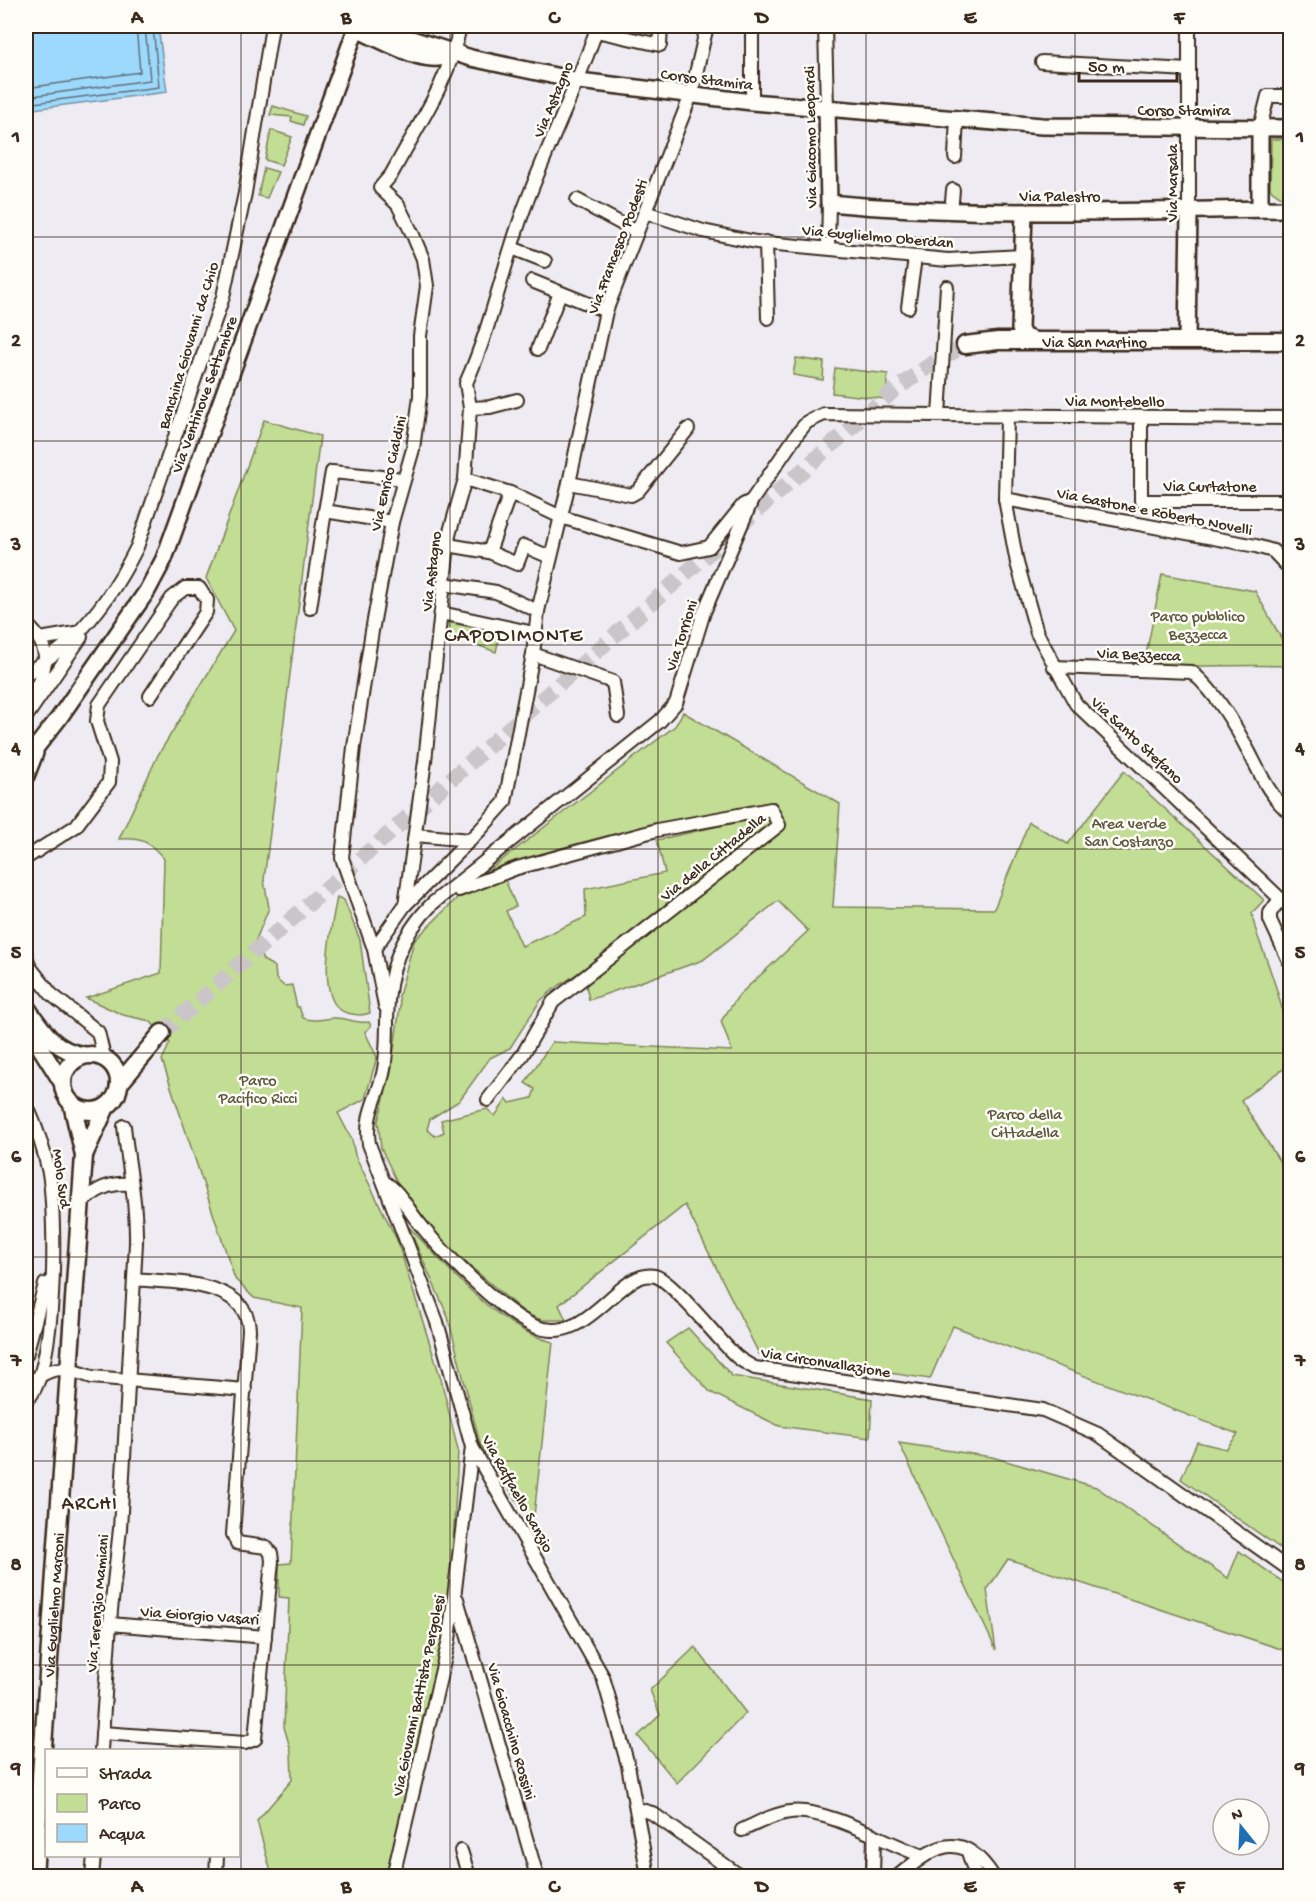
<svg xmlns="http://www.w3.org/2000/svg" width="1316" height="1902" font-family="'Gochi Hand',sans-serif">
	<style>
		.green { fill: #c2dd94; stroke: #7e8459; stroke-width: 1.5 }
		.water { fill: #9cd9fd; stroke: #7593a4; stroke-width: 1.5 }
		.lines { fill: none; stroke-linecap: round; stroke-linejoin: round }
		.shore { stroke: #627077; stroke-width: 1.5 }
		.secondary-tunnel { stroke: #cac5c8; stroke-width: 16; stroke-dasharray: 16 8; stroke-linecap: butt }
		.minor-casing { stroke: #3b2a1e; stroke-width: 16 }
		.tertiary-casing { stroke: #3b2a1e; stroke-width: 20 }
		.secondary-casing { stroke: #3b2a1e; stroke-width: 21 }
		.minor { stroke: #fdfcf7; stroke-width: 12 }
		.tertiary { stroke: #fdfcf7; stroke-width: 15 }
		.secondary { stroke: #fdfcf7; stroke-width: 16 }
		.grid { fill: none; stroke: #3b2a1e; stroke-width: 1.5; stroke-opacity: 0.55 }
		.labels { text-anchor: middle; stroke-width: 5; stroke-linejoin: round; paint-order: stroke }
		.street-label { font-size: 16px; fill: #3b2a1e; stroke: #fdfcf7 }
		.park-label { font-size: 16px; fill: #5d573c; stroke: #fdfcf7 }
		.quarter-label { font-size: 20px; letter-spacing: 1.5px; fill: #3b2a1e; stroke: #fdfcf7 }
		.neatline { fill: none; stroke: #3b2a1e; stroke-width: 2 }
		.grid-label { font-size: 20px; text-anchor: middle; font-weight: bold; fill: #3b2a1e }
	</style>
	<rect width="100%" height="100%" fill="#eeecf2"/>
	<filter id="ink" filterUnits="userSpaceOnUse"><feTurbulence type="fractalNoise" baseFrequency=".0167" numOctaves="2"/><feDisplacementMap in="SourceGraphic" scale="12" xChannelSelector="R" yChannelSelector="G"/><feConvolveMatrix kernelMatrix="1 2 1 2 8 2 1 2 1" color-interpolation-filters="sRGB"/></filter>
	<g filter="url(#ink)">
		<g class="green">
			<polygon points="273,106 306,116 303,125 291,121 292,117 270,115"/>
			<polygon points="271,130 292,137 281,165 265,160"/>
			<polygon points="1271,139 1290,139 1290,203 1270,189"/>
			<polygon points="264,168 278,172 267,198 258,196"/>
			<polygon points="796,358 824,362 823,380 793,375"/>
			<polygon points="835,368 888,374 885,399 832,393"/>
			<path d="M 264,420 L 320,436 L 264,880 L 269,908 L 255,942 L 263,960 L 275,967 L 276,979 L 284,986 L 292,985 L 297,1007 L 299,1007 L 303,1018 C 315,1022 322,1019 333,1018 C 346,1017 356,1024 369,1022 L 371,1026 L 365,1032 L 377,1057 L 365,1099 L 338,1113 L 352,1140 L 355,1155 L 397,1240 L 441,1379 L 458,1450 L 451,1585 L 442,1643 L 386,1876 L 272,1876 L 257,1821 L 292,1780 L 291,1751 L 284,1727 L 289,1598 L 279,1597 L 279,1564 L 291,1563 L 302,1308 L 254,1298 L 235,1279 L 162,1060 L 170,1043 L 150,1021 L 123,1015 L 86,998 L 161,973 L 164,859 C 150,842 141,837 119,839 L 158,755 L 234,631 L 206,578 Z"/>
			<path d="M 1162,574 L 1255,591 L 1290,654 L 1290,666 C 1241,664 1193,668 1144,665 Z"/>
			<polygon points="446,619 500,633 496,652 444,633"/>
			<path d="M 683,712 L 840,804 L 833,907 L 994,909 L 1029,822 L 1068,844 L 1124,771 L 1264,900 L 1252,913 C 1254,930 1260,942 1266,958 C 1278,992 1290,1028 1290,1064 L 1241,1100 L 1290,1178 L 1290,1555 L 1181,1479 L 1197,1442 L 1226,1449 L 1238,1434 L 953,1326 L 930,1379 L 759,1354 L 685,1205 L 559,1305 L 566,1320 L 542,1320 L 526,1314 L 457,1255 L 424,1222 L 397,1182 L 381,1148 L 378,1121 L 390,1076 L 400,1006 L 399,996 L 414,941 L 463,892 L 505,880 L 516,906 L 506,911 L 522,946 L 586,917 L 585,889 L 665,873 L 657,840 L 767,815 L 771,826 L 599,959 L 554,989 L 540,1001 L 510,1048 L 490,1058 L 459,1101 L 430,1119 L 427,1129 L 435,1136 L 444,1132 L 441,1120 L 487,1109 L 495,1116 L 507,1099 L 510,1103 L 532,1098 L 535,1089 L 525,1083 L 552,1042 L 732,1051 L 721,1021 L 739,995 L 808,931 L 778,901 L 703,960 L 589,1000 L 586,985 L 785,826 L 775,802 C 676,821 579,837 485,873 L 675,726 Z"/>
			<path d="M 337,897 L 344,900 L 360,940 L 370,1013 C 361,1016 356,1015 347,1013 C 313,1004 332,923 337,897 Z"/>
			<path d="M 408,1226 C 447,1266 498,1329 553,1342 L 533,1525 L 480,1444 L 448,1317 Z"/>
			<polygon points="688,1328 732,1376 872,1399 870,1438 779,1426 710,1392 666,1343"/>
			<polygon points="899,1443 992,1457 1096,1487 1228,1578 1239,1551 1290,1587 1290,1652 1008,1559 987,1590 996,1650"/>
			<polygon points="695,1647 746,1713 677,1783 638,1736 660,1715 650,1690"/>
		</g>
		<polygon class="water" points="26,26 158,26 167,92 26,110"/>
		<g class="lines">
			<g class="shore">
				<polyline points="26,88 140,72 136,26"/>
				<polyline points="26,97 150,80 145,26"/>
				<polyline points="26,104 159,87 153,26"/>
			</g>
			<polyline class="secondary-tunnel" points="162,1033 893,391 933,363 965,345"/>
			<defs>
				<g id="minor">
					<polyline points="825,26 827,108"/>
					<polyline points="1189,26 1189,212"/>
					<polyline points="1042,62 1189,70"/>
					<polyline points="752,102 752,27"/>
					<polyline points="1260,128 1268,96 1290,96"/>
					<polyline points="955,157 957,117"/>
					<polyline points="577,200 637,232"/>
					<polyline points="645,212 703,231 756,242 948,260 1022,256"/>
					<polyline points="951,212 953,190"/>
					<polyline points="766,242 768,318"/>
					<polyline points="828,247 829,203"/>
					<polyline points="512,248 545,261"/>
					<polyline points="532,281 606,311"/>
					<polyline points="908,307 915,258"/>
					<polyline points="538,349 560,293"/>
					<polyline points="470,408 490,407 517,400"/>
					<polyline points="939,415 947,287"/>
					<polyline points="1007,417 1005,499 1017,563 1037,633 1076,704 1290,908"/>
					<polyline points="1141,417 1141,501 1290,501"/>
					<polyline points="465,479 510,493 561,517 681,553 709,547 743,505 751,501"/>
					<polyline points="569,483 631,495 638,491 688,429"/>
					<polyline points="1005,499 1256,546 1273,551 1290,569"/>
					<polyline points="392,522 325,511 332,472 403,479"/>
					<polyline points="448,545 489,552 517,564 524,546 550,557"/>
					<polyline points="489,552 510,493"/>
					<polyline points="444,584 496,592 538,611"/>
					<polyline points="310,608 325,511"/>
					<polyline points="441,613 534,633"/>
					<path d="M 26,624 C 58,652 44,674 26,705"/>
					<polyline points="40,639 75,633"/>
					<polyline points="533,654 613,682 618,716"/>
					<path d="M 1054,667 L 1192,672 C 1217,694 1234,723 1249,752 C 1261,775 1270,797 1290,813"/>
					<path d="M 26,675 C 41,662 59,653 73,638 C 99,613 121,579 137,547 L 223,297 L 245,193 L 272,26"/>
					<polyline points="26,717 81,637"/>
					<polyline points="415,835 470,840"/>
					<polyline points="26,858 76,826 109,782 110,762 97,721 99,705 172,598 185,588 199,588 207,600 206,612 150,696"/>
					<polyline points="459,890 517,868 657,830 771,809 779,825 553,1002 523,1054 488,1100"/>
					<polyline points="1280,899 1270,913 1270,920 1290,963"/>
					<path d="M 405,905 L 425,761 L 449,535 L 465,479 L 470,408 L 466,383 C 491,328 503,266 524,209 C 546,149 575,92 596,31 L 660,45 L 661,26"/>
					<polyline points="374,949 405,905 480,830 505,802 533,654 538,611 569,483 606,311 691,95 707,26"/>
					<polyline points="26,954 29,966 51,994 98,1032 104,1057"/>
					<path d="M 385,1006 L 374,949 L 342,858 L 354,747 L 372,631 L 392,522 L 413,449 L 420,396 L 420,336 L 427,286 L 423,259 L 413,235 L 398,205 L 380,188 L 391,175 C 418,124 449,83 460,26"/>
					<path d="M 26,1104 C 36,1126 44,1149 49,1173 C 56,1215 58,1374 26,1401"/>
					<path d="M 384,1182 C 399,1190 408,1210 419,1223 C 442,1252 502,1312 534,1326 C 588,1349 618,1268 655,1276 C 672,1280 719,1341 736,1356 C 741,1361 748,1364 755,1368 L 1043,1410 L 1098,1434 L 1290,1570"/>
					<path d="M 81,1203 C 96,1190 109,1182 130,1184"/>
					<polyline points="26,1355 45,1284"/>
					<path d="M 26,1386 C 52,1365 60,1366 92,1377 L 245,1390"/>
					<polyline points="457,1599 537,1876"/>
					<polyline points="110,1624 265,1637"/>
					<path d="M 102,1733 L 245,1743 L 255,1739 L 272,1561 L 271,1553 L 266,1547 L 237,1543 L 233,1534 L 249,1330 C 248,1279 170,1283 134,1279"/>
					<path d="M 101,1750 L 111,1610 L 120,1529 L 136,1243 C 137,1203 128,1165 124,1126"/>
					<polyline points="638,1809 652,1813 740,1876"/>
					<path d="M 742,1830 C 758,1823 774,1814 790,1812 C 825,1807 888,1844 923,1856"/>
					<polyline points="461,1851 469,1876"/>
					<polyline points="968,1852 976,1876"/>
					<polyline points="92,1876 94,1856"/>
					<polyline points="216,1876 217,1856"/>
					<polyline points="393,1876 449,1640 472,1447"/>
					<path d="M 648,1876 L 628,1765 L 603,1677 L 472,1447 L 437,1322 L 369,1144 C 364,1112 379,1098 384,1069 C 387,1052 387,1036 387,1018 C 388,971 400,936 433,903 L 660,721 L 676,703 L 704,612 L 752,500 L 798,433 L 807,422 L 824,414 L 1290,418"/>
					<polyline points="873,1876 874,1836"/>
					<path d="M 898,1876 C 933,1847 961,1826 993,1876"/>
				</g>
				<g id="tertiary">
					<polyline points="356,29 380,29 471,58 579,81 752,102 1042,126 1290,128"/>
					<path d="M 367,34 C 390,44 424,65 449,56"/>
					<path d="M 827,108 L 829,203 C 983,218 1136,210 1290,209"/>
					<polyline points="1260,128 1260,209"/>
					<polyline points="1024,213 1020,329 1024,337 1037,341"/>
					<polyline points="1187,341 1189,212"/>
					<polyline points="26,760 59,718 147,591 164,559 356,29"/>
					<polyline points="26,776 35,753"/>
					<path d="M 26,1006 C 42,1029 54,1051 84,1055"/>
					<polyline points="26,1025 63,1084"/>
				</g>
				<g id="secondary">
					<path id="s1" d="M 965,345 L 998,341 L 1290,341"/>
					<circle cx="91" cy="1083" r="28"/>
					<polyline points="119,1084 162,1033"/>
					<polyline points="84,1155 106,1107"/>
					<path id="s2" d="M 34,1876 L 84,1155 L 72,1104"/>
				</g>
			</defs>
			<use href="#minor" class="minor-casing"/>
			<use href="#tertiary" class="tertiary-casing"/>
			<use href="#secondary" class="secondary-casing"/>
			<use href="#minor" class="minor"/>
			<use href="#tertiary" class="tertiary"/>
			<use href="#secondary" class="secondary"/>
		</g>
	</g>
	<path class="grid" d="M 241,26 L 241,1876M 450,26 L 450,1876M 658,26 L 658,1876M 866,26 L 866,1876M 1075,26 L 1075,1876M 26,237 L 1290,237M 26,441 L 1290,441M 26,645 L 1290,645M 26,849 L 1290,849M 26,1053 L 1290,1053M 26,1257 L 1290,1257M 26,1461 L 1290,1461M 26,1665 L 1290,1665"/>
	<g class="labels">
		<g class="street-label">
			<text transform="translate(707 78) rotate(7)" y="6">Corso Stamira</text>
			<text transform="translate(552 99) rotate(-67)" y="6">Via Astagno</text>
			<text x="1184" y="115">Corso Stamira</text>
			<text transform="translate(809 137) rotate(-91)" y="6">Via Giacomo Leopardi</text>
			<text transform="translate(1171 183) rotate(-90)" y="6">Via Marsala</text>
			<text x="1060" y="201">Via Palestro</text>
			<text transform="translate(878 235) rotate(5)" y="6">Via Guglielmo Oberdan</text>
			<text transform="translate(616 246) rotate(-69)" y="6">Via Francesco Podesti</text>
			<text dy="6" stroke="none"><textPath href="#s1" startOffset="130">Via San Martino</textPath></text>
			<text transform="translate(187 345) rotate(-73)" y="6">Banchina Giovanni da Chio</text>
			<text transform="translate(203 394) rotate(-70)" y="6">Via Ventinove Settembre</text>
			<text x="1115" y="406">Via Montebello</text>
			<text transform="translate(387 473) rotate(-77)" y="6">Via Enrico Cialdini</text>
			<text x="1210" y="491">Via Curtatone</text>
			<text transform="translate(1155 510) rotate(11)" y="6">Via Gastone e Roberto Novelli</text>
			<text transform="translate(430 571) rotate(-83)" y="6">Via Astagno</text>
			<text transform="translate(680 635) rotate(-72)" y="6">Via Torrioni</text>
			<text transform="translate(1139 653) rotate(2)" y="6">Via Bezzecca</text>
			<text transform="translate(1138 739) rotate(43)" y="6">Via Santo Stefano</text>
			<text transform="translate(712 856) rotate(-39)" y="6">Via della Cittadella</text>
			<text transform="translate(63 1178) rotate(82)" y="6">Molo Sud</text>
			<text transform="translate(826 1361) rotate(9)" y="6">Via Circonvallazione</text>
			<text transform="translate(519 1493) rotate(61)" y="6">Via Raffaello Sanzio</text>
			<text transform="translate(96 1603) rotate(-85)" y="6">Via Terenzio Mamiani</text>
			<text dy="6" stroke="none"><textPath href="#s2" startOffset="272">Via Guglielmo Marconi</textPath></text>
			<text transform="translate(200 1614) rotate(4)" y="6">Via Giorgio Vasari</text>
			<text transform="translate(417 1695) rotate(-78)" y="6">Via Giovanni Battista Pergolesi</text>
			<text transform="translate(513 1731) rotate(74)" y="6">Via Gioacchino Rossini</text>
		</g>
		<g class="park-label">
			<text x="1198" y="621">Parco pubblico<tspan x="1198" dy="18">Bezzecca</tspan></text>
			<text x="1129" y="828">Area verde<tspan x="1129" dy="18">San Costanzo</tspan></text>
			<text x="258" y="1085">Parco<tspan x="258" dy="18">Pacifico Ricci</tspan></text>
			<text x="1025" y="1119">Parco della<tspan x="1025" dy="18">Cittadella</tspan></text>
		</g>
		<g class="quarter-label">
			<text x="514" y="641">CAPODIMONTE</text>
			<text x="90" y="1509">ARCHI</text>
		</g>
	</g>
	<rect width="1316" height="1902" fill="none" stroke="#fdfcf7" stroke-width="66"/>
	<rect x="45" y="1749" width="195" height="108" fill="#fdfcf7" stroke="#afa8a0" stroke-width="1.5"/>
	<rect x="57" y="1768" width="30" height="9" fill="#fdfcf7" stroke="#afa8a0" stroke-width="1.5"/>
	<text x="99" y="1779" font-size="18" fill="#3b2a1e">Strada</text>
	<rect x="57" y="1794" width="30" height="18" fill="#c2dd94" stroke="#afa8a0" stroke-width="1.5"/>
	<text x="99" y="1809" font-size="18" fill="#3b2a1e">Parco</text>
	<rect x="57" y="1824" width="30" height="18" fill="#9cd9fd" stroke="#afa8a0" stroke-width="1.5"/>
	<text x="99" y="1839" font-size="18" fill="#3b2a1e">Acqua</text>
	<g transform="translate(1241 1827) rotate(342)"><circle r="28" fill="#fdfcf7" stroke="#afa8a0" stroke-width="1.5"/>
	<path d="M0-4.5L10 22L0 15L-10 22Z" fill="#1f6fb2"/>
	<text y="-9" font-size="16" font-weight="bold" text-anchor="middle" fill="#3b2a1e">N</text>
	</g>
	<path d="M1079 72v9h98v-9" fill="none" stroke="#3b2a1e" stroke-width="3"/>
	<text x="1088" y="72" font-size="18" fill="#3b2a1e" stroke="#fdfcf7" stroke-width="4.5" paint-order="stroke">50 m</text>
	<rect x="33" y="33" width="1250" height="1836" class="neatline"/>
	<g class="grid-label">
		<text x="137" y="23">A</text>
		<text x="346" y="23">B</text>
		<text x="554" y="23">C</text>
		<text x="762" y="23">D</text>
		<text x="970" y="23">E</text>
		<text x="1179" y="23">F</text>
		<text x="16" y="142">1</text>
		<text x="1300" y="142">1</text>
		<text x="16" y="346">2</text>
		<text x="1300" y="346">2</text>
		<text x="16" y="550">3</text>
		<text x="1300" y="550">3</text>
		<text x="16" y="754">4</text>
		<text x="1300" y="754">4</text>
		<text x="16" y="958">5</text>
		<text x="1300" y="958">5</text>
		<text x="16" y="1162">6</text>
		<text x="1300" y="1162">6</text>
		<text x="16" y="1366">7</text>
		<text x="1300" y="1366">7</text>
		<text x="16" y="1570">8</text>
		<text x="1300" y="1570">8</text>
		<text x="16" y="1774">9</text>
		<text x="1300" y="1774">9</text>
		<text x="137" y="1892">A</text>
		<text x="346" y="1892">B</text>
		<text x="554" y="1892">C</text>
		<text x="762" y="1892">D</text>
		<text x="970" y="1892">E</text>
		<text x="1179" y="1892">F</text>
	</g>
</svg>
